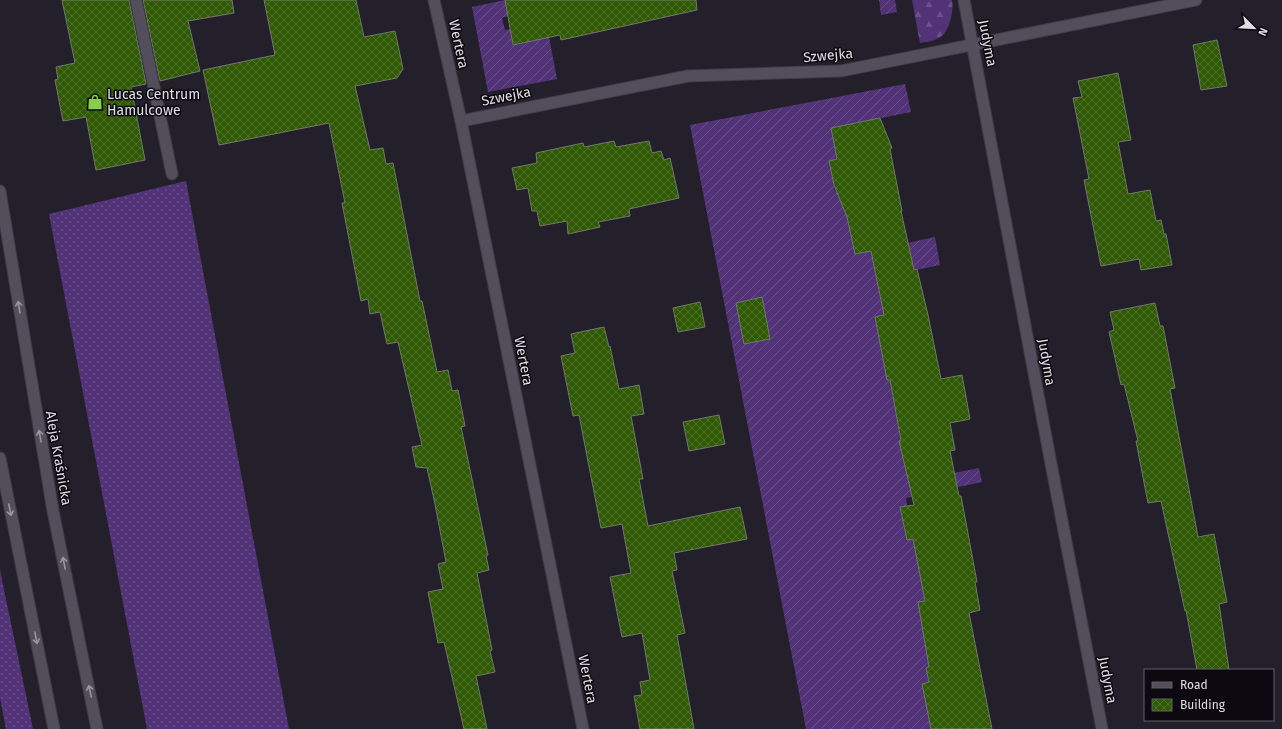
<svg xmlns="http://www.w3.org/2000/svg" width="1282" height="729" font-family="'Fira Sans',sans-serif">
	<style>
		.grass { fill: url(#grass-dots) }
		.forest { fill: url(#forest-firs) }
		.garden { fill: url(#garden-furrows) }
		.building { fill: url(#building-cross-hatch); stroke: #70786b }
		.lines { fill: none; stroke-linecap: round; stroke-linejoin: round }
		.minor-casing { stroke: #403c45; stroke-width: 13 }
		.secondary-casing { stroke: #403c45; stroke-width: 13 }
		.minor { stroke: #534e5b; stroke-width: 11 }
		.secondary { stroke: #534e5b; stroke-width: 11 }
		.oneway { stroke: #9a96a0 }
		.labels { text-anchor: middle; stroke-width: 3; stroke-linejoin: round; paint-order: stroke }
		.street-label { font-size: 14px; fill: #e0dde5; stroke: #0c0a10 }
		.poi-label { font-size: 14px; fill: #e0dde5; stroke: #0c0a10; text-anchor: start }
	</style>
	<defs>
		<pattern id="grass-dots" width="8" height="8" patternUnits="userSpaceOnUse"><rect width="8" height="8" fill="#523377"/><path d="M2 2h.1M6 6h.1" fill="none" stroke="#6b508a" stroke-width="1.8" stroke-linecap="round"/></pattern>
		<pattern id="forest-firs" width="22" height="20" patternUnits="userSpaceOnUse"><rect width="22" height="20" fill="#523377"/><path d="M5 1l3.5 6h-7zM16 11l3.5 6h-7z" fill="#6b508a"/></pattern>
		<pattern id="garden-furrows" width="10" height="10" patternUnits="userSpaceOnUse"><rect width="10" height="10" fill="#523377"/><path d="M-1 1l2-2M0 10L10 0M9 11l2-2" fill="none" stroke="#6b508a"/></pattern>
		<pattern id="building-cross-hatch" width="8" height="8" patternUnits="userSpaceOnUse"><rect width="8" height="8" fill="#305905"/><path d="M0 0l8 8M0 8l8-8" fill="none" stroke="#4e7029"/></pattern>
	</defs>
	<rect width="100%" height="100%" fill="#24202b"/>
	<g class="grass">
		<polygon points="186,181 289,729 147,729 49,214"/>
		<polygon points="0,569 2,580 33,729 6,729 0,698"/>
	</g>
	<path class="forest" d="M 912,0 L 952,0 C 954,10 950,26 944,34 C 939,40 928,42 920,43 Z"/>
	<g class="garden">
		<polygon points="505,0 508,16 502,18 505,30 510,29 513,45 549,37 557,79 488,92 472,7"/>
		<polygon points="879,0 895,0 897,12 881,15"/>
		<polygon points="905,84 911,112 831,128 837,159 829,161 835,191 842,190 855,254 935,237 940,265 895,274 878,287 884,315 875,317 887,380 890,381 906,473 923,470 925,479 979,468 982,482 906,498 907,506 900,508 907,540 914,539 925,601 918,603 918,605 920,605 930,667 926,668 929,682 922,684 938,729 806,729 690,125"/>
	</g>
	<g class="building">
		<polygon points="62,0 129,0 146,84 131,87 145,160 96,170 86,117 63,121 55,80 58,79 56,67 75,63"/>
		<polygon points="143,0 232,0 234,13 188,21 200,71 160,81"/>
		<polygon points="264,0 356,0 364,37 395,31 403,69 397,78 355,86 370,150 383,148 386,164 393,163 420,301 422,301 437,372 448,370 452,391 458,390 465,426 461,427 488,555 486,556 489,570 477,573 492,650 490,651 495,672 476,676 487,729 464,729 444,642 438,643 428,592 443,589 438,564 446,562 435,504 427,468 416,467 412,447 422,445 398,342 387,344 380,312 370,314 368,299 361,301 342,203 345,203 329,123 219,145 203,70 275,55"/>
		<polygon points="505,0 696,0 697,10 561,40 560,35 513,45"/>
		<polygon points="1217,40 1227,86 1201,90 1193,45"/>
		<polygon points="1118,73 1131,140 1118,142 1128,194 1150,190 1156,221 1161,220 1164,234 1166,234 1172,265 1141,270 1139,259 1101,266 1084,180 1089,179 1073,98 1082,97 1078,81"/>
		<polygon points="880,118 892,148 890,149 902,211 901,211 914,270 917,269 928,315 941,379 962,375 970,419 950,423 955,450 950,451 959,496 961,496 977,582 975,582 980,610 969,613 992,729 931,729 922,684 929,682 926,668 929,667 918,602 925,601 913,539 907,540 900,507 914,505 899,441 901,441 890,380 887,380 875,317 884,315 871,251 855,254 847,217 834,185 829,161 837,159 831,128"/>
		<polygon points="614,141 616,147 649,141 652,153 661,151 664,160 670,158 679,198 629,209 630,216 598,222 600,227 568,234 567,221 540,226 537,211 532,211 528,188 517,190 512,168 537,163 536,153 583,143 584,147"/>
		<polygon points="762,297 770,339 744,344 736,303"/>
		<polygon points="700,302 705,327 678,332 673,308"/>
		<polygon points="1155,303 1160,326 1163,326 1175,388 1170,389 1198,537 1214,534 1220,566 1227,602 1219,604 1229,670 1197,670 1186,610 1185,611 1161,501 1148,503 1136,441 1138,441 1124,384 1121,385 1113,349 1109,332 1114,330 1110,312"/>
		<polygon points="604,327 609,347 610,346 619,389 639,385 644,414 631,416 643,479 639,479 648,526 740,507 747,539 674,553 677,570 672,571 685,633 677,635 694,729 640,729 634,696 642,695 640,682 650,680 642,633 622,637 610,577 631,573 622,524 601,528 579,415 573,416 561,356 575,353 571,334"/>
		<polygon points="719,415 725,444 689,451 683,422"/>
	</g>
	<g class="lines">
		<defs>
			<g id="minor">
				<polyline points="136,0 172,174"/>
				<polyline points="434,0 461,121 583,729"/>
				<polyline points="964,0 1052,469 1102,729"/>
				<polyline points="461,121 688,76 841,71 1196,0"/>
			</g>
			<g id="secondary">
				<polyline points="0,191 53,511 97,729"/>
				<polyline points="0,458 54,729"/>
			</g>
		</defs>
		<use href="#minor" class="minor-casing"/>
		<use href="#secondary" class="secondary-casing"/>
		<use href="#minor" class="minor"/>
		<use href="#secondary" class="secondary"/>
	</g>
	<defs><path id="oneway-shaft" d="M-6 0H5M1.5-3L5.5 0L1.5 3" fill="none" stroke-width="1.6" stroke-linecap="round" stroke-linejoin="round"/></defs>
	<g class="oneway">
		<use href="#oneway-shaft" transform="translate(19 307) rotate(-99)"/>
		<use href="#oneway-shaft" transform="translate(40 436) rotate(-100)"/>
		<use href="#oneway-shaft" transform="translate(10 510) rotate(79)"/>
		<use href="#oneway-shaft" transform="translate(64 563) rotate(-101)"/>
		<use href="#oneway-shaft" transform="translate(36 638) rotate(79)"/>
		<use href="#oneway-shaft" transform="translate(90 691) rotate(-102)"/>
	</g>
	<defs>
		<symbol id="shop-bare" viewBox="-9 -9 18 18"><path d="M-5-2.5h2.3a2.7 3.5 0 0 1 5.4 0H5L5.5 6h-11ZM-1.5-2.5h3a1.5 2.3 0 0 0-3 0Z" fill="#86cf4c" stroke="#0c0a10" stroke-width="2.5" paint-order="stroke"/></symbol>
	</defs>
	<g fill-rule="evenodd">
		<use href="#shop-bare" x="84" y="91" width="22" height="22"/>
	</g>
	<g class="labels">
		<g class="street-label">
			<text transform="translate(988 43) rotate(79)" y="5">Judyma</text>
			<text transform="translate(459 44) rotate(78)" y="5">Wertera</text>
			<text transform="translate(828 55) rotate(-5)" y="5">Szwejka</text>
			<text transform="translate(506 96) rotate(-11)" y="5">Szwejka</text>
			<text transform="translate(524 361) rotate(79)" y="5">Wertera</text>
			<text transform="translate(1047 362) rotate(80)" y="5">Judyma</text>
			<text transform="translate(59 458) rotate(80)" y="5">Aleja Kraśnicka</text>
			<text transform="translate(588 679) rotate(79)" y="5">Wertera</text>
			<text transform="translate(1108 680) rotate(79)" y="5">Judyma</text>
		</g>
		<g class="poi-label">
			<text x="107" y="99">Lucas Centrum<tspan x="107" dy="16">Hamulcowe</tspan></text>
		</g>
	</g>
	<rect x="1144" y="669" width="130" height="52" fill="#0c0a10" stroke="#615e65"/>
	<rect x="1152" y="682" width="20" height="6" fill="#534e5b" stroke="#615e65"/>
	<text x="1180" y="689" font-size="12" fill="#e0dde5">Road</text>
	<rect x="1152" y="699" width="20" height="12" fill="url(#building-cross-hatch)" stroke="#615e65"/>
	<text x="1180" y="709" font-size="12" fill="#e0dde5">Building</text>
	<g transform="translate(1254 28) rotate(114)" stroke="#0c0a10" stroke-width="3" paint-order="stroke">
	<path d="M0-3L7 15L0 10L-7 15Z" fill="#e0dde5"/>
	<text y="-6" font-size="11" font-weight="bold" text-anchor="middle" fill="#e0dde5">N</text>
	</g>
</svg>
